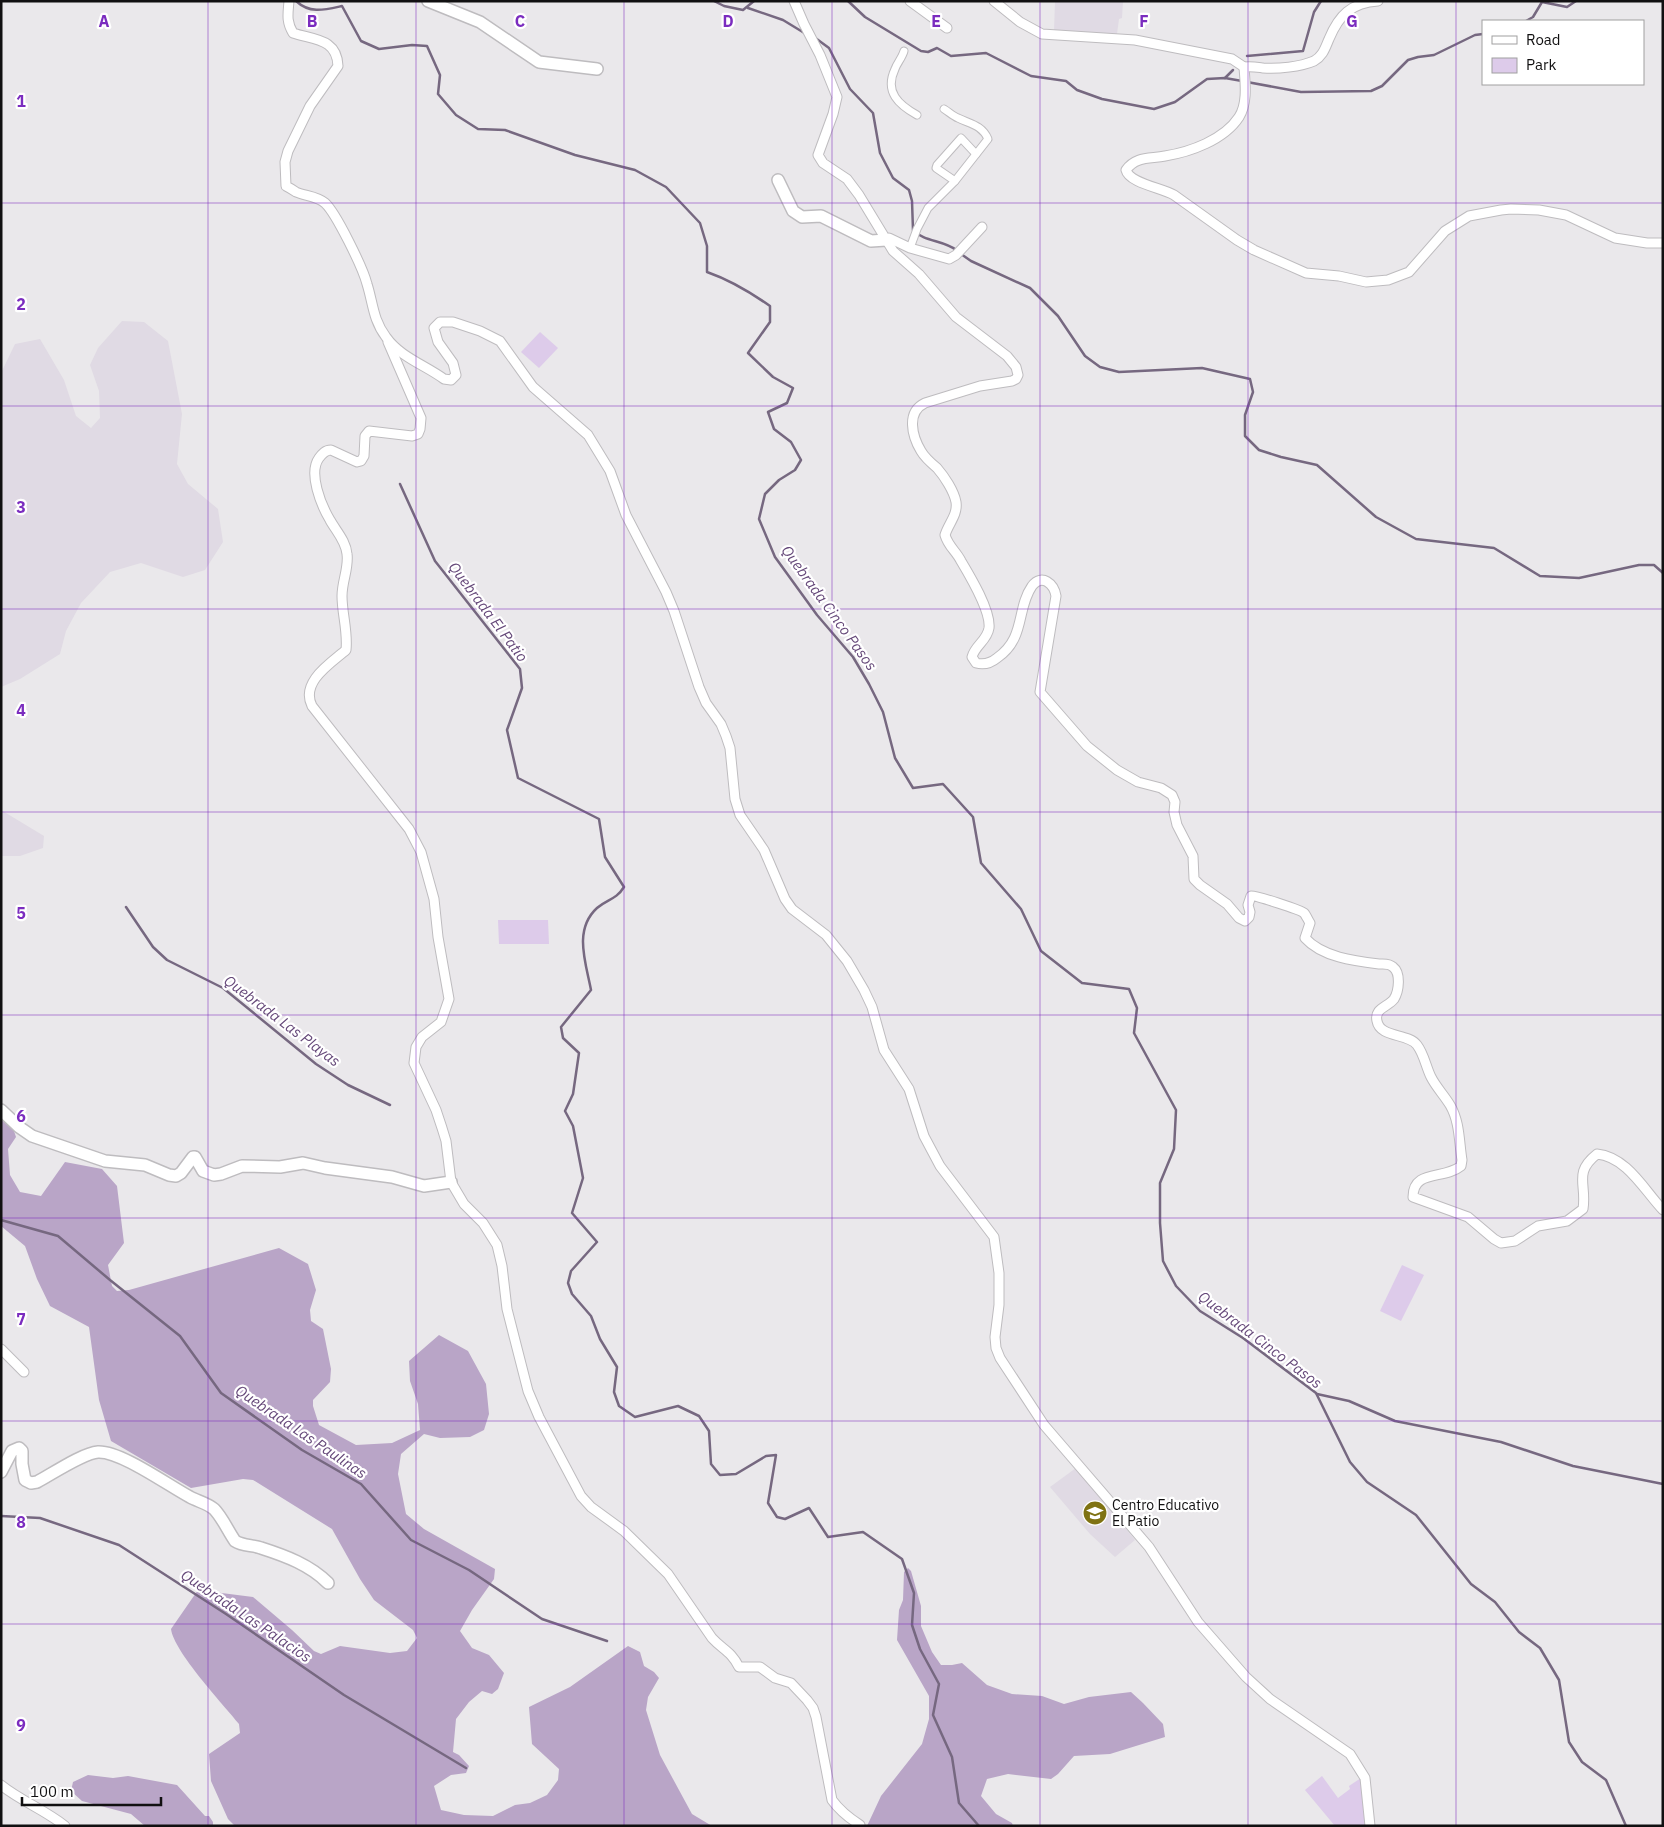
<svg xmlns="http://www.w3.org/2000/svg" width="1664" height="1827" font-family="'IBM Plex Sans',sans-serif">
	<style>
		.built { fill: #e0dae4 }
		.green { fill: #ddcbea }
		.forest { fill: #b9a5c7 }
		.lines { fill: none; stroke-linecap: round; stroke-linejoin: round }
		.stream { stroke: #766880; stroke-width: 2.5 }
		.pedestrian-casing { stroke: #bebcbf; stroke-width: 9 }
		.minor-casing { stroke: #bebcbf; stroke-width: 11 }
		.tertiary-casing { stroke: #bebcbf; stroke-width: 14 }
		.pedestrian { stroke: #fff; stroke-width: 7 }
		.minor { stroke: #fff; stroke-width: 9 }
		.tertiary { stroke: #fff; stroke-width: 11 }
		.grid { fill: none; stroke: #7b2cbf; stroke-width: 1; stroke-opacity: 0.55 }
		.labels { text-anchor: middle; stroke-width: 4.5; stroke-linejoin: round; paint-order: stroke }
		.poi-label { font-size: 14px; fill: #111011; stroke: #fff; text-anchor: start }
		.water-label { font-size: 15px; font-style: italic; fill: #654879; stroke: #fff }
		.grid-label { font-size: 16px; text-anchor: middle; font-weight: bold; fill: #7b2cbf; stroke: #fff; stroke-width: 4.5; stroke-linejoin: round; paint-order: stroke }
	</style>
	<rect width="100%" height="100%" fill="#eae8eb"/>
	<g class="built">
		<polygon points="1055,1 1123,1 1122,18 1119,19 1117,34 1054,31"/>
		<polygon points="122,321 144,322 168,341 182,414 177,464 188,484 218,509 223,542 205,570 183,577 141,563 110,572 81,603 66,631 60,654 20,679 1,687 1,373 15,344 40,339 64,380 76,416 91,428 100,418 99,391 90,365 98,348"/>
		<polygon points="1,810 44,836 43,848 20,856 1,856"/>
		<polygon points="1076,1468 1135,1540 1115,1557 1090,1534 1050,1487"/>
	</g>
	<g class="green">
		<polygon points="540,332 558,348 539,368 521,352"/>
		<polygon points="498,920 548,920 549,944 499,944"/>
		<polygon points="1402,1265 1424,1275 1401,1321 1380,1311"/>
		<polygon points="1322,1776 1338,1798 1350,1789 1349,1786 1361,1778 1366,1826 1335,1826 1305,1790"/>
	</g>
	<g class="forest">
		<path d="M 1,1116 L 13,1128 L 16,1137 L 8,1149 L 10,1175 L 20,1192 L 41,1196 L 65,1162 L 102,1169 L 117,1186 L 124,1243 L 108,1265 L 112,1286 L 117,1291 L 129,1290 L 279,1248 L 308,1264 L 316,1290 L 310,1310 L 311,1321 L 323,1329 L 331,1369 L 330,1382 L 313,1400 L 313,1406 L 319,1425 L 356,1445 L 392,1443 L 420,1430 L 418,1404 L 410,1381 L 409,1361 L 439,1335 L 468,1351 L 486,1384 L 489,1414 L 484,1430 L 470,1437 L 440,1438 L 424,1434 L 401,1454 L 398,1474 L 406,1514 L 424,1529 L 495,1569 L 494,1579 L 472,1610 L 460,1631 L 472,1648 L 489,1655 L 504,1673 L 498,1689 L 492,1694 L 482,1691 L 469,1702 L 456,1719 L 453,1752 L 459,1755 L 469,1766 L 466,1773 L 451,1775 L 434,1786 L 441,1810 L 464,1815 L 493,1816 L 515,1805 L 530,1803 L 547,1795 L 558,1780 L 559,1769 L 532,1744 L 529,1707 L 570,1687 L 628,1646 L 640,1652 L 644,1666 L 654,1672 L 659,1678 L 648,1697 L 646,1710 L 660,1755 L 692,1814 L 712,1826 L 235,1826 L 228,1819 L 211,1781 L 209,1754 L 240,1733 L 239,1724 C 223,1704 174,1652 171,1629 L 198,1590 L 253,1597 L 292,1630 L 314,1651 L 321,1654 L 340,1646 L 390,1653 L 407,1651 L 417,1638 L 413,1630 L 374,1600 L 360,1579 L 332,1529 L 253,1480 L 243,1479 L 191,1488 L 111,1441 L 99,1400 L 89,1327 L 50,1306 L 37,1279 L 25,1246 L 1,1226 Z"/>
		<polygon points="908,1568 911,1571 921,1606 921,1626 932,1652 941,1665 952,1665 962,1663 987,1685 1012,1694 1042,1696 1064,1704 1089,1697 1131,1692 1143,1703 1163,1724 1165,1737 1110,1754 1074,1756 1058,1774 1051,1779 1008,1774 987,1779 981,1796 996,1814 1012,1823 1013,1826 867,1826 881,1796 922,1744 929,1719 929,1696 897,1640 899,1610 903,1600 904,1572"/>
		<polygon points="88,1775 113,1778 128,1776 177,1785 205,1816 209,1816 213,1822 213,1826 145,1826 131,1814 82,1801 71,1791 73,1782"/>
	</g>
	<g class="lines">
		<g class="stream">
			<path d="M 296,1 C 310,14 324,10 342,6 L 361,41 L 379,49 L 412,45 L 427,46 L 440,75 L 438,94 L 456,115 L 478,129 L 505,130 L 575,155 L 635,170 L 666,187 L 700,223 L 707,246 L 707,272 C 730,280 750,292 770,306 L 770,322 L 748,353 L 773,377 L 793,388 L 787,403 L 768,412 L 774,429 L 791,442 L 801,460 L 795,470 L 779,480 L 765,494 L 759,519 L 775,557 L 817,615 L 853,657 L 869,684 L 883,712 L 895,758 L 913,788 L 943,784 L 973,817 L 981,863 L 1021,909 L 1041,951 L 1082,983 L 1129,989 L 1137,1008 L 1134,1033 L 1176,1110 L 1174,1149 L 1160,1183 L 1160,1223 L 1163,1261 L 1176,1286 L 1200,1311 L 1243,1338 L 1316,1393 L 1350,1462 L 1367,1482 L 1416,1515 L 1471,1584 L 1495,1602 L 1519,1632 L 1540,1648 L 1559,1680 L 1569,1742 L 1582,1762 L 1606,1780 L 1626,1826"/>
			<polyline points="714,1 724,6 743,10 754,1"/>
			<polyline points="848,1 865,17 921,51 928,52 937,48 951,56 986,53 1031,76 1066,81 1077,90 1102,99 1154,109 1175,102 1207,79 1225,78 1242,81"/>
			<polyline points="748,8 783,20 806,34"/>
			<polyline points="1526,21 1533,17 1542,2 1567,7 1576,1"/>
			<path d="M 814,37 L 829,48 L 850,89 L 873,113 L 880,153 L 893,178 L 909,190 L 912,201 L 913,230 C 924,242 943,240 956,250"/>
			<polyline points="1247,56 1303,51 1314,12 1321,1"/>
			<polyline points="1225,78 1233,70"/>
			<polyline points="1247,82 1301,92 1371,91 1382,86 1408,60 1418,57 1434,55 1475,35 1483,34"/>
			<polyline points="961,254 971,261 1030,288 1058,316 1085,356 1100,367 1119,372 1202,368 1250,379 1253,392 1245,415 1245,436 1259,450 1281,457 1317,465 1376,517 1416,539 1494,548 1540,576 1579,578 1639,565 1654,565 1663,573"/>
			<path d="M 400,484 L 435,561 L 520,669 L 522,688 L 507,730 L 518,778 L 599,819 L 605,857 L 624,887 C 616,900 607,899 597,908 C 573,930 586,963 591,990 L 561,1027 L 563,1038 L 579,1053 L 573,1094 L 565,1111 L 573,1126 L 583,1178 L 572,1213 L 597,1242 L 571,1271 L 568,1283 L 572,1294 L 591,1316 L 600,1339 L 617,1367 L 614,1392 L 619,1406 L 635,1417 L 678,1406 L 699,1416 L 709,1431 L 711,1464 L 720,1475 L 736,1474 L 766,1456 L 776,1455 L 768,1503 L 777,1517 L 785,1519 L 809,1508 L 828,1537 L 863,1532 L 902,1559 L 914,1593 L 912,1625 L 920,1649 L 939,1684 L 933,1715 L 952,1757 L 959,1803 L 979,1826"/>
			<polyline points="126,907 153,947 167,960 223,988 316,1064 348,1085 390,1105"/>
			<polyline points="1,1220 58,1236 110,1280 180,1336 221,1393 302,1450 361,1484 411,1540 469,1570 542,1619 607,1641"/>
			<polyline points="1317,1394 1349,1401 1395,1421 1501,1442 1573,1466 1663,1484"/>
			<polyline points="1,1516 40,1518 119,1545 226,1614 344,1695 466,1768"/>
		</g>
		<defs>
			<g id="pedestrian">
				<path d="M 904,51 C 902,58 897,63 895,69 C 884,92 899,105 917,115"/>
				<polyline points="955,181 936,168 937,165 961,138 976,154"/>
				<path d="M 910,248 L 917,229 L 928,208 L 955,181 L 988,139 C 982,125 970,124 958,118 C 953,116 949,112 944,109"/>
			</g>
			<g id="minor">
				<path d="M 289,1 C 288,14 286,21 293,33 C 313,40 337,38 338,66 L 310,106 L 288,151 L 285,162 L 286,186 C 290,188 293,190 296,192 C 305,196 317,196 325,203 C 336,213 363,268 367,284 C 373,303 373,320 386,337 C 400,357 425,365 444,379 L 451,380 L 456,375 L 453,363 L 438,342 L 434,328 L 440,322 L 453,322 L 480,331 L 500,341 L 533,387 L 588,435 L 610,471 L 626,515 L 666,592 L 674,611 L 699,687 L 706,703 L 721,724 L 726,736 L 730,748 L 735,799 L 740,815 L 764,850 L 785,899 L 792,909 L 826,935 L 847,961 L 864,990 L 872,1007 L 884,1050 L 909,1089 L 924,1136 L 940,1166 L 994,1237 L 999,1273 L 999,1305 L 995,1337 L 996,1348 L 1000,1358 L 1044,1425 L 1149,1547 L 1198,1622 L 1246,1677 L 1270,1699 L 1350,1754 L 1365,1778 L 1370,1826"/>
				<path d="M 794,1 L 804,24 L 820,55 L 837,97 L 833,114 L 818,155 L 823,163 L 847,179 L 859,195 L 893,251 L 919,274 L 956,317 L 1007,356 L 1016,367 L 1018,375 L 1016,379 L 1012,381 L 980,386 L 925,403 C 906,412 912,436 921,451 C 925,458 931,463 937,468 C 944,476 954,491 956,502 C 958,515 948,524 945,535 C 948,546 956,551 961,561 C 970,576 991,611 989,628 C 987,641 975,645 972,657 L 976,663 C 984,665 991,663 997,658 C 1026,638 1016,609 1032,586 C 1042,573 1054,584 1056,596 L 1040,692 L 1087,746 L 1117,770 L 1138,782 L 1161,788 L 1172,795 L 1175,802 L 1174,812 L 1177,825 L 1193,856 L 1194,879 L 1200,885 L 1227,904 L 1239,918 L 1245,921 L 1249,917 L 1250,912 L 1248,905 L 1251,896 C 1255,895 1301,910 1304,913 C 1306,915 1308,920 1310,923 L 1305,938 C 1322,957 1354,961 1379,964 C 1383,964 1389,963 1393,967 C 1401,973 1399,991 1394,999 C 1388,1007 1374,1008 1377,1021 C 1380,1038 1408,1033 1417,1045 C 1424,1054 1426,1067 1431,1077 C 1436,1087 1444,1095 1450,1105 C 1460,1122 1459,1142 1462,1160 L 1461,1166 C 1444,1180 1413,1169 1413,1197 L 1468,1217 L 1494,1239 L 1501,1243 L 1515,1241 L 1538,1226 L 1567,1221 L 1583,1209 C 1587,1184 1573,1173 1597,1154 C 1627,1157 1644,1190 1663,1210"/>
				<polyline points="910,1 947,28"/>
				<path d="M 994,1 L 1020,22 L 1042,34 L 1135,40 L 1232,59 L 1244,67 C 1251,66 1256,67 1263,68 C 1278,69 1300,67 1314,61 C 1323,56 1325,48 1329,39 C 1339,15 1351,3 1378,1"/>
				<path d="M 1244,67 C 1245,82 1248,103 1239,117 C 1224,140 1190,152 1165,156 C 1150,159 1136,156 1126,170 C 1129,183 1162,188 1174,195 L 1237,240 L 1254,250 L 1306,273 L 1339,276 L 1366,282 L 1388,280 L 1409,272 L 1445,231 L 1469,216 L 1501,210 L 1511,209 L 1539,210 L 1566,215 L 1615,238 L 1647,243 L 1663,243"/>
				<polyline points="886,240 889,238 910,248 949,259 956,255 982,227"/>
				<path d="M 388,342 L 421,418 L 420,429 L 418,434 L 412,436 L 369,431 L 365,436 L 364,456 L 361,461 L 357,462 L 331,450 C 325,450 322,454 319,458 C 308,473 321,505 330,520 C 336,531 346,541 347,554 C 349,568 342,581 342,596 C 342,614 348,631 346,650 C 331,663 300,682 312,706 L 409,829 L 421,852 L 434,899 L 438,937 L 449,999 L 441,1022 L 422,1037 L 416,1047 L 414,1063 L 436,1110 L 442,1128 L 446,1141 L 451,1182 L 464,1204 L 483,1223 L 497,1245 L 502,1266 L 507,1309 L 528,1391 L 539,1417 L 581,1496 L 591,1507 L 624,1531 L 668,1574 L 712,1638 C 723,1650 731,1651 739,1667 L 760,1667 L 775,1678 L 791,1683 L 807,1700 L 813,1708 L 816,1717 L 832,1800 C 840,1811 849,1818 860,1825"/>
				<polyline points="1,1349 24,1372"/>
				<path d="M 1,1785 C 21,1801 45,1810 65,1826"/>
			</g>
			<g id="tertiary">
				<polyline points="428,1 480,22 539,62 597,69"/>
				<polyline points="778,180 793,211 802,217 821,216 871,241 886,240"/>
				<polyline points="1,1110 19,1127 32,1136 105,1161 145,1165 169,1175 176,1176 181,1173 193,1157 195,1157 203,1171 214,1175 221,1174 242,1166 280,1167 303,1163 325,1168 392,1177 424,1186 451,1182"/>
				<path d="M 1,1472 L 12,1451 L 19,1448 L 22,1451 L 22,1464 L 25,1480 L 31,1483 L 37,1482 C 52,1474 83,1453 98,1452 C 121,1451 169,1486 190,1497 C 197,1501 207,1503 214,1509 C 222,1517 228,1531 235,1541 C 242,1546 253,1545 261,1548 C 286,1556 310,1565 328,1583"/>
			</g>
		</defs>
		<use href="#pedestrian" class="pedestrian-casing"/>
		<use href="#minor" class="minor-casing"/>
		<use href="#tertiary" class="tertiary-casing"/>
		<use href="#pedestrian" class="pedestrian"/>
		<use href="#minor" class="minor"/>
		<use href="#tertiary" class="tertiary"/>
	</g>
	<path class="grid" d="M 208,1 L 208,1826M 416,1 L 416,1826M 624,1 L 624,1826M 832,1 L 832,1826M 1040,1 L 1040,1826M 1248,1 L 1248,1826M 1456,1 L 1456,1826M 1,203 L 1663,203M 1,406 L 1663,406M 1,609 L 1663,609M 1,812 L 1663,812M 1,1015 L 1663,1015M 1,1218 L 1663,1218M 1,1421 L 1663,1421M 1,1624 L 1663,1624"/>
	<defs>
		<symbol id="school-disc" viewBox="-11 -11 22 22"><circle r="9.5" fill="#7f7213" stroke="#fff"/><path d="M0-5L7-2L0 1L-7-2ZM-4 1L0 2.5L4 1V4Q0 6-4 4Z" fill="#fff"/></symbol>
	</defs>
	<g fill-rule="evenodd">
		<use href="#school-disc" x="1081" y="1499" width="28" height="28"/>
	</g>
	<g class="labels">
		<g class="poi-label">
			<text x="1112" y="1510">Centro Educativo<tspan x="1112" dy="16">El Patio</tspan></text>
		</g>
		<g class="water-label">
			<text transform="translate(829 608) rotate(54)" y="5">Quebrada Cinco Pasos</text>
			<text transform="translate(488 612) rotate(53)" y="5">Quebrada El Patio</text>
			<text transform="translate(282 1021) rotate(37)" y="5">Quebrada Las Playas</text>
			<text transform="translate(1260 1340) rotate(37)" y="5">Quebrada Cinco Pasos</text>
			<text transform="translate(301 1432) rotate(34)" y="5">Quebrada Las Paulinas</text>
			<text transform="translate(246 1616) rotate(34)" y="5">Quebrada Las Palacios</text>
		</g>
	</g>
	<g class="grid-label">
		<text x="104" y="27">A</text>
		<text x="312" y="27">B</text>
		<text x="520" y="27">C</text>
		<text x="728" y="27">D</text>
		<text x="936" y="27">E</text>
		<text x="1144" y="27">F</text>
		<text x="1352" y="27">G</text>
		<text x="21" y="107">1</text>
		<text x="21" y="310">2</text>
		<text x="21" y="513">3</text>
		<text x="21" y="716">4</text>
		<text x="21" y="919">5</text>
		<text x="21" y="1122">6</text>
		<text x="21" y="1325">7</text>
		<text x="21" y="1528">8</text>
		<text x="21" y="1731">9</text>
	</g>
	<rect width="1664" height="1827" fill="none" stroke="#111011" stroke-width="5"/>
	<rect x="1482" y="20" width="162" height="65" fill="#ffffff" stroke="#a09fa0"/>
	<rect x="1492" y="36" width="25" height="8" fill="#ffffff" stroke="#a09fa0"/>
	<text x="1526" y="45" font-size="15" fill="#111011">Road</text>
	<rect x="1492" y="58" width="25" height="15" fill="#ddcbea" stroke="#a09fa0"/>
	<text x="1526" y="70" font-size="15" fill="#111011">Park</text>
	<path d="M22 1797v8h139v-8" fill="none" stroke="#111011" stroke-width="2.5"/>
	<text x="30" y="1797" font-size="15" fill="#111011" stroke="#ffffff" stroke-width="4" paint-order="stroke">100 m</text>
</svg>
